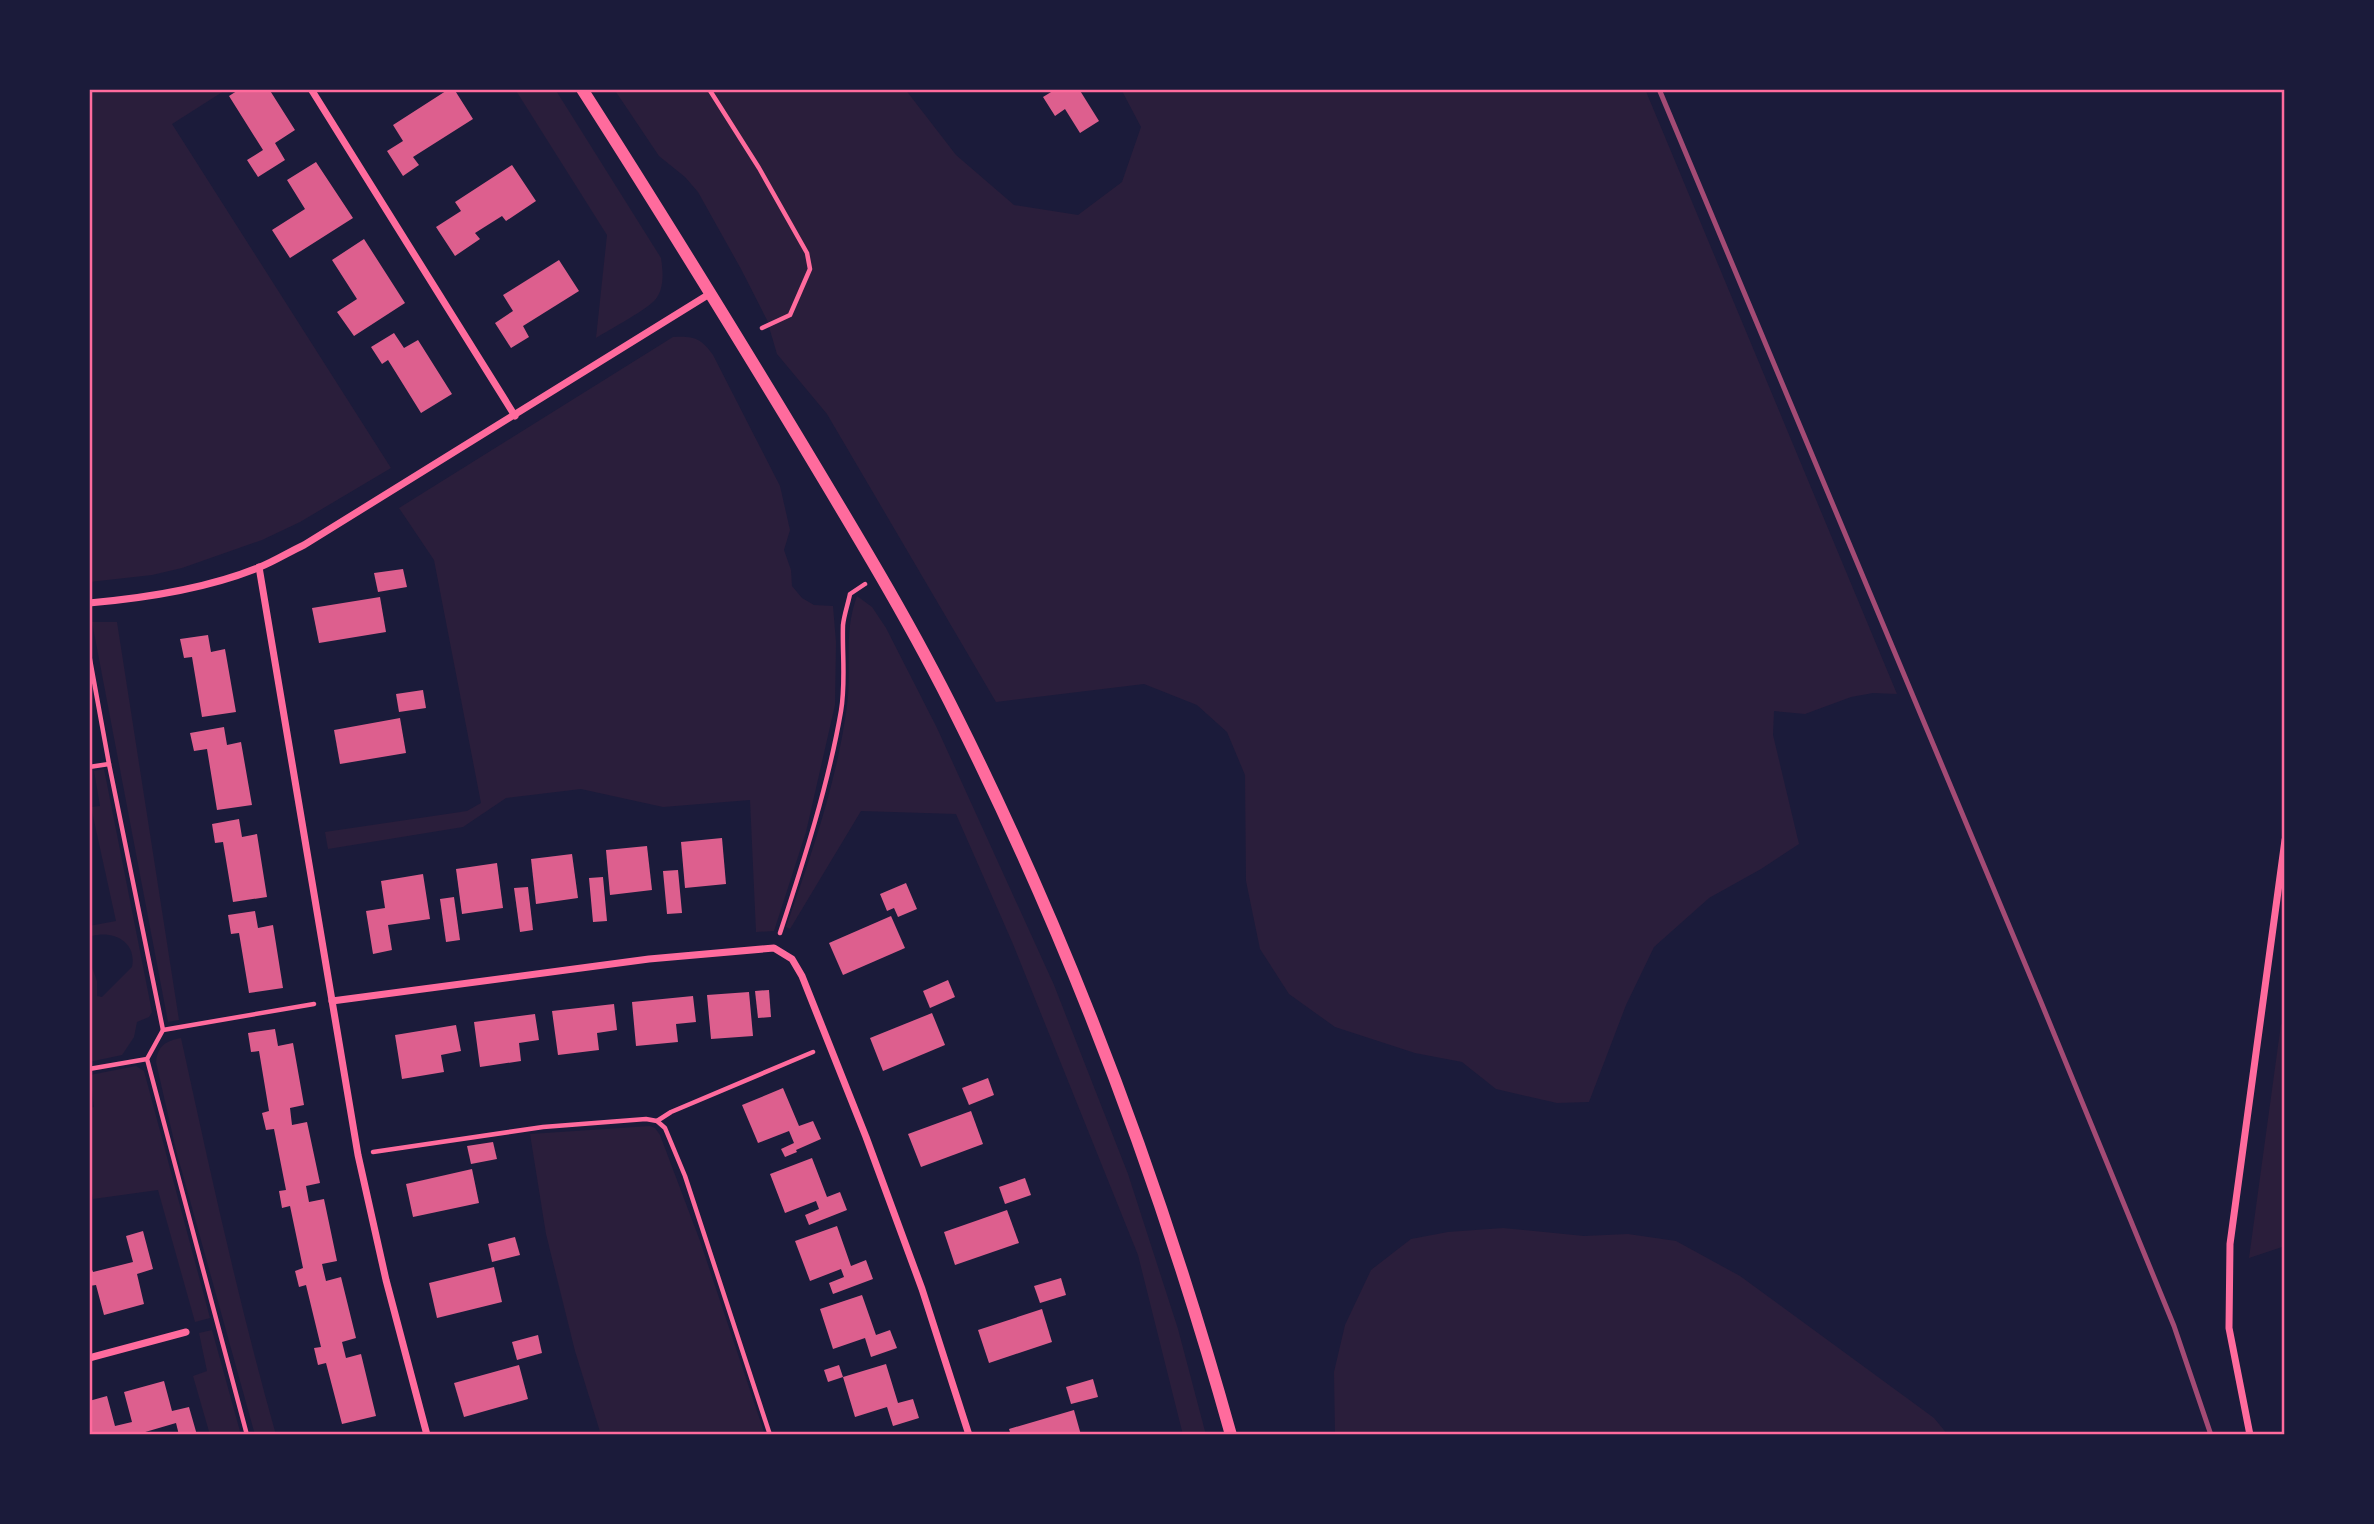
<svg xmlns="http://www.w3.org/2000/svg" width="2374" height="1524" font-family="'Asap Condensed',sans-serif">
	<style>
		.green { fill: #2a1e3b }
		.building { fill: #dd5f8e }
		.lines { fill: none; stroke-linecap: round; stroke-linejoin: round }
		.path { stroke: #ff6b9d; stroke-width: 4.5 }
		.minor { stroke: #ff6b9d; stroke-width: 7 }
		.tertiary { stroke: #ff6b9d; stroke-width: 12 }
		.rail { stroke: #a44b75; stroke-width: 5 }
		.neatline { fill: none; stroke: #ff6b9d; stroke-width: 2.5 }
	</style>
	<rect width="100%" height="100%" fill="#1b1b3a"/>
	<g class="green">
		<polygon points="89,89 227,89 172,124 391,468 300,522 262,540 182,568 152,575 89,582"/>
		<path d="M 515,89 L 555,89 L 661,258 C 663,271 665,290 654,301 C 641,313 612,328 596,338 L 607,235 Z"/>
		<polygon points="614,89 905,89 956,155 1014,205 1078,215 1122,182 1141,127 1121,89 1645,89 1897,694 1873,693 1851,697 1805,714 1774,711 1773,735 1799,844 1761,869 1709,898 1654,947 1626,1005 1589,1102 1557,1103 1496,1089 1462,1062 1415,1053 1335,1027 1289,994 1260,949 1246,881 1245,775 1227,732 1197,705 1144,684 996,702 827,414 777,354 767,320 741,269 698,192 685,177 659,156"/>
		<path d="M 673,337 C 694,336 701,338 713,355 L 780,486 L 790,530 L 784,550 L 791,570 L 792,586 L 802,598 L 814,605 L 833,606 L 836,642 L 835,705 L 806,832 L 774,931 L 756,932 L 750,800 L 663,807 L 581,789 L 506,798 L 463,827 L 328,849 L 325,832 L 467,811 L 481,803 L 434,560 L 399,508 Z"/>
		<path d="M 857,596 L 872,607 L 886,628 L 937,728 L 1054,985 L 1128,1174 L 1178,1329 L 1206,1435 L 1183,1435 L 1138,1255 L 1013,944 L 956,814 L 861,811 L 790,929 L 786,927 C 811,856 837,782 847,706 C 852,668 843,634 857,596 Z"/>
		<polygon points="92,622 117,622 179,1020 168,1022"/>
		<path d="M 104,769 L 152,1012 L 149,1017 L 137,1022 L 134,1037 L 122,1055 L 89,1062 L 89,959 L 97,981 L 97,996 L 102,997 L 132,967 C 137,942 114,930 92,936 L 89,941 L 89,926 L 116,921 L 91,807 L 100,806 L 94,771 Z"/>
		<polygon points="2281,1024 2285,1027 2285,1246 2249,1258"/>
		<path d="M 181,1038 C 210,1171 239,1304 276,1435 L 255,1435 L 176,1150 L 156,1062 C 158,1045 166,1041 181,1038 Z"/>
		<polygon points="136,1066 144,1071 210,1318 195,1322 158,1190 93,1199 89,1179 89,1108 94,1107 90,1075"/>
		<polygon points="650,1126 655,1128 660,1135 700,1241 765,1435 601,1435 575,1351 546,1234 530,1134"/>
		<polygon points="1503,1228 1584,1236 1628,1234 1676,1241 1740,1276 1934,1418 1948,1435 1335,1435 1334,1372 1345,1325 1371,1270 1411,1239 1448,1232"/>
		<polygon points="212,1330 241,1435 210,1435 193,1376 207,1371 199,1333"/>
	</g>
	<g class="building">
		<polygon points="240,89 269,89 295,130 275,143 285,160 258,177 247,160 263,150 229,96"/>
		<polygon points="449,89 454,89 473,119 413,157 419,165 403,176 387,151 403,141 393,125"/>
		<polygon points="1056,89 1079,89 1099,121 1080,133 1065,109 1055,116 1043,97"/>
		<polygon points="316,162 353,218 290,258 272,230 305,209 287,180"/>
		<polygon points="512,165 536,201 506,221 502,216 475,233 480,239 455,256 436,227 461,211 455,202"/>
		<polygon points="364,239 405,303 354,336 337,312 357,299 332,260"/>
		<polygon points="559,260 579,291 523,326 529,337 511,348 495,323 513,311 503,295"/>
		<polygon points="394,333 404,348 418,340 452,394 421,413 388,360 382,364 371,347"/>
		<polygon points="403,569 407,587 378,592 374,573"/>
		<polygon points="380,597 386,632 319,643 312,608"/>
		<polygon points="208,635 211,652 225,649 236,712 202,717 192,657 184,658 180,639"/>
		<polygon points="423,690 426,708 399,712 396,694"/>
		<polygon points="400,718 406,753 340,764 334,730"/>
		<polygon points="224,727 227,745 241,742 252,805 217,810 207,749 194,751 190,733"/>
		<polygon points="239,819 242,837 257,834 267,897 233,902 223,842 215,843 212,824"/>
		<polygon points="722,838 726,884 685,888 681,842"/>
		<polygon points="647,846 652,890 610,895 606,850"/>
		<polygon points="572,854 578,898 536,904 531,859"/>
		<polygon points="497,863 503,908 462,914 456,869"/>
		<polygon points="678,870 682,913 667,914 663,871"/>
		<polygon points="423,874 430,919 388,925 392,950 373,954 366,911 385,908 381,881"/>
		<polygon points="603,877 607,921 593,922 589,878"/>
		<polygon points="906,883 917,909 898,917 894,908 887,911 880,894"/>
		<polygon points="528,887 533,930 520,932 514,888"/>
		<polygon points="454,897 460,940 446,942 440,899"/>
		<polygon points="255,911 258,928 273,925 283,988 249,993 239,933 231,934 228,915"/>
		<polygon points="891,916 905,948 843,975 829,943"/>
		<polygon points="948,980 955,997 930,1008 923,991"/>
		<polygon points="769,990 771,1017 758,1018 755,991"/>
		<polygon points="749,992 753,1036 711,1039 707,995"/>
		<polygon points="693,996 696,1022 676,1024 678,1042 636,1046 632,1002"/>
		<polygon points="614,1004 617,1030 597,1033 599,1050 558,1055 552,1011"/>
		<polygon points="932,1013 945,1045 883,1071 870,1038"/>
		<polygon points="535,1014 539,1040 519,1043 521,1061 480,1067 474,1022"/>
		<polygon points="456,1025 461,1051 441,1055 444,1072 402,1079 395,1035"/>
		<polygon points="275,1029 278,1046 293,1043 304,1105 290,1108 292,1125 307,1122 320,1183 306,1186 309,1202 324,1199 337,1261 322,1264 326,1281 341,1277 356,1338 342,1342 346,1358 361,1354 376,1416 342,1424 326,1363 318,1365 314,1348 321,1347 306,1285 299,1287 295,1271 303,1268 290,1206 282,1208 279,1191 286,1190 274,1129 266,1130 262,1113 269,1111 259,1051 251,1052 248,1033"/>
		<polygon points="988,1078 994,1095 969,1105 962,1088"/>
		<polygon points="783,1088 799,1126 813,1121 821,1139 796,1150 797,1152 785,1157 781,1149 794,1143 789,1131 758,1143 742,1105"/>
		<polygon points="971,1111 983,1144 921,1167 908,1134"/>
		<polygon points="493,1142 497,1159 471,1164 467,1146"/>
		<polygon points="812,1158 827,1197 840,1192 847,1210 809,1225 805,1215 819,1209 816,1201 785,1213 770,1174"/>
		<polygon points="472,1169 479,1203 413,1217 406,1184"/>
		<polygon points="1025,1178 1031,1195 1005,1204 999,1187"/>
		<polygon points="1007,1210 1019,1243 955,1265 944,1232"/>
		<polygon points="837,1226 851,1266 866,1260 873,1279 833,1294 829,1283 844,1277 841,1269 810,1281 795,1241"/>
		<polygon points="143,1231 153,1269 137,1274 144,1304 104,1315 96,1285 89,1286 89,1263 93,1272 133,1262 126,1236"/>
		<polygon points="515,1237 520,1255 492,1262 488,1244"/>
		<polygon points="494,1267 502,1302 437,1318 429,1283"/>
		<polygon points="1061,1278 1066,1295 1040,1303 1034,1286"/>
		<polygon points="862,1295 876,1335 890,1330 897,1348 871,1357 865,1338 833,1349 820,1309"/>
		<polygon points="1042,1309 1052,1342 989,1363 978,1330"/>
		<polygon points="538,1335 542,1353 517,1360 512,1342"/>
		<polygon points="886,1364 898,1403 913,1399 919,1418 893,1426 887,1407 855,1417 843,1377 828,1382 824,1370 839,1365 843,1377"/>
		<polygon points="519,1365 528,1399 464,1417 454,1383"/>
		<polygon points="1093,1379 1098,1397 1071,1404 1066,1387"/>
		<polygon points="164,1381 172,1411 189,1407 197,1435 179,1435 176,1423 135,1435 89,1435 89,1401 107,1396 115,1426 132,1422 124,1392"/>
		<polygon points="1074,1410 1081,1435 1011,1435 1009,1429"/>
	</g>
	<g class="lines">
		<g class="path">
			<polyline points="709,89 759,168 807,253 810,269 790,315 762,328"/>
			<polyline points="89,654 109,764 163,1030 147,1059 247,1435"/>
			<polyline points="89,767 109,764"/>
			<path d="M 780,933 C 804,860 828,786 841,711 C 846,682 842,653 843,625 C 844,615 848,604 850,594 L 865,584"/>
			<polyline points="163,1030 314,1004"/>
			<polyline points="89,1069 147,1059"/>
			<polyline points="657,1121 671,1112 813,1052"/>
			<polyline points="373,1152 543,1127 646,1119 657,1121 665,1128 685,1176 770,1435"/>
		</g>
		<g class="minor">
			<polyline points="311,89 515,416"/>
			<polyline points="259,567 358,1155 386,1280 427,1435"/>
			<path d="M 89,603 C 146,598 207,589 260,567 C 275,561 289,552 304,545 L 711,293"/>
			<polyline points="332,1001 649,959 774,948 792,959 802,976 866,1137 922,1289 969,1435"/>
			<polyline points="89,1358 186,1332"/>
			<polyline points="2250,1435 2229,1328 2230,1244 2285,840"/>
		</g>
		<path class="tertiary" d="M 582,89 C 657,206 729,323 801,442 C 855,532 910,622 957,717 C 1072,947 1162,1188 1231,1435"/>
		<polyline class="rail" points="1659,89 2041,1002 2174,1326 2211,1435"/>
	</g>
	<rect width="2374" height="1524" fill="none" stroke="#1b1b3a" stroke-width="182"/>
	<rect x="91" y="91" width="2192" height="1342" class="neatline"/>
</svg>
